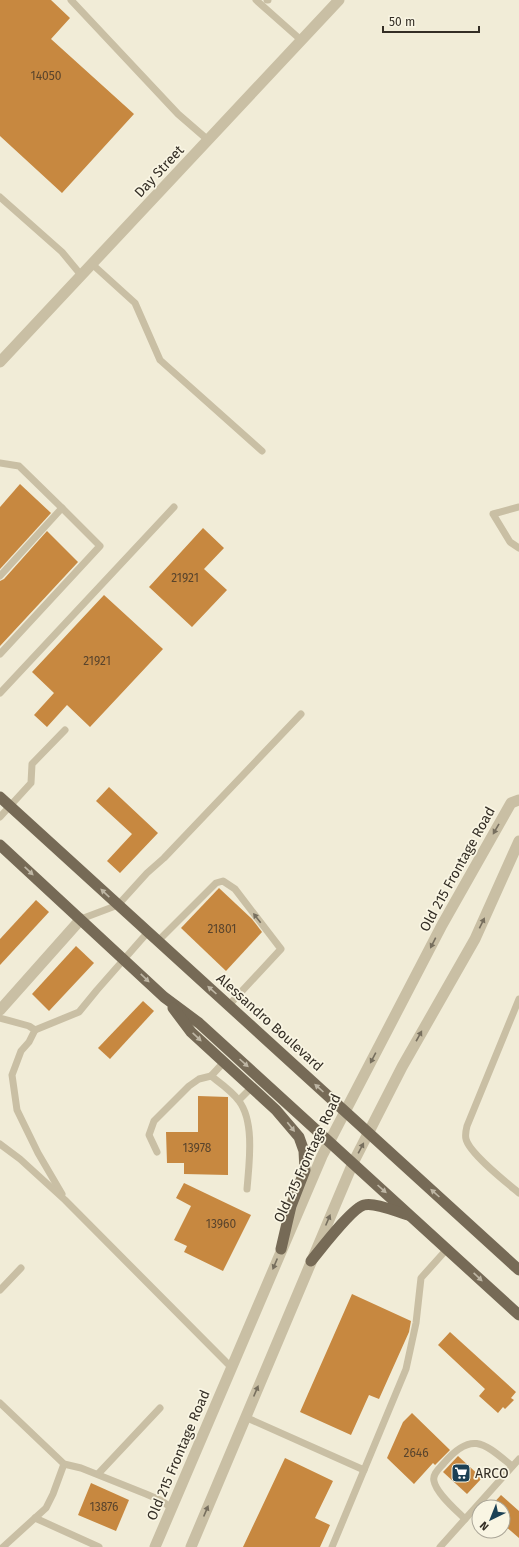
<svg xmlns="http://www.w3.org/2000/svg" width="519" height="1547" font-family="'Fira Sans',sans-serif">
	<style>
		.building { fill: #c78840 }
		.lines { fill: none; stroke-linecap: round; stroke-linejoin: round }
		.service { stroke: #c9bfa4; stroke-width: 7 }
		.minor { stroke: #c9bfa4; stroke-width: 11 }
		.tertiary { stroke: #c9bfa4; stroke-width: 11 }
		.primary { stroke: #766a56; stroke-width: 11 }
		.oneway { fill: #776f5e }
		.oneway2 { fill: #beb6a4 }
		.labels { text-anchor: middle; stroke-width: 3.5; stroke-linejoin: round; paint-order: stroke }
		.number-label { font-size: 12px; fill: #59442c }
		.street-label { font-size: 14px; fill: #342e25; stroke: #f9f5e3 }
		.poi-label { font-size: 14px; fill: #342e25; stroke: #f9f5e3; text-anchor: start }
	</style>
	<rect width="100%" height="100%" fill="#f1ecd7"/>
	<g class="building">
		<polygon points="0,0 51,0 70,18 51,39 134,114 62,193 0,136"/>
		<polygon points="20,484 51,513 0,569 0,507"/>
		<polygon points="203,528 224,548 204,569 227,590 192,627 149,587"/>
		<polygon points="47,531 78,562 0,646 0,581 4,579"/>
		<polygon points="104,595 163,649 90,727 67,705 47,727 34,715 54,693 32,672"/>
		<polygon points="109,787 158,833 120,873 107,861 132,834 96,801"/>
		<polygon points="219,888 252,919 262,932 226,971 181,928"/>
		<polygon points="36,900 49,912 0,965 0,939"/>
		<polygon points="76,946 94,963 49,1011 32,994"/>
		<polygon points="143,1001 154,1011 110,1059 98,1048"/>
		<polygon points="198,1096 228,1097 228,1175 184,1174 184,1163 167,1163 166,1132 198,1132"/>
		<polygon points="184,1183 251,1215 223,1271 184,1252 187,1246 174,1240 191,1206 176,1198"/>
		<polygon points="352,1294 411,1321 409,1332 379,1399 369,1395 351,1435 300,1412"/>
		<polygon points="450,1332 516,1392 511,1398 514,1400 505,1409 503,1407 498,1413 479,1396 485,1389 438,1345"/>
		<polygon points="412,1413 450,1450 435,1465 433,1463 414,1484 387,1458 403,1422"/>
		<polygon points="458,1456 482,1478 467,1494 443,1472"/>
		<polygon points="285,1458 333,1481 315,1518 330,1525 320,1547 243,1547"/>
		<polygon points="91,1483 129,1500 116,1531 78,1515"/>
		<polygon points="501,1495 519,1511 519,1538 503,1524 503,1507 490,1507"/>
	</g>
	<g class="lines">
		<g class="service">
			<polyline points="71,0 178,114 208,140"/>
			<polyline points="256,0 301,40"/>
			<polyline points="267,0 268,0"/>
			<polyline points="0,197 62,252 81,275"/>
			<polyline points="92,264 135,303 160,360 262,451"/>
			<polyline points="0,463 19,466 62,508 0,576"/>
			<polyline points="519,507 493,514 510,542 519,548"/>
			<polyline points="0,654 100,546 62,508"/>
			<polyline points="0,693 174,507"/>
			<polyline points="0,817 31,783 32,764 65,730"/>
			<polyline points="81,919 118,905 147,873 164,858 301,714"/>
			<polyline points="158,941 216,883 223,881 235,889 281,949 229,1005"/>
			<path d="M 519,999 L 467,1126 C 466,1130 465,1135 466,1139 C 469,1153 507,1183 519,1193"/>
			<polyline points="0,1018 29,1026 35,1030 29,1042 21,1051 12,1075 17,1110 38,1153 62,1194"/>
			<polyline points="35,1030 79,1012 97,990 148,932"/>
			<polyline points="211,1076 224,1062"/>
			<polyline points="239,1100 252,1087"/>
			<polyline points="0,1144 20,1159 65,1200 231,1367"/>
			<path d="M 157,1152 L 149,1135 L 154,1121 L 189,1086 L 199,1079 L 211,1076 C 220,1083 232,1091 239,1101 C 255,1122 249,1164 247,1189"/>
			<polyline points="0,1290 21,1268"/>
			<polyline points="0,1403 64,1464 81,1468 146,1494 160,1500 172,1508"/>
			<polyline points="245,1417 364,1470"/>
			<polyline points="98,1474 160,1408"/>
			<polyline points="35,1518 99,1547"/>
			<path d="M 465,1519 C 456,1510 436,1493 434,1481 C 432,1474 440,1468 444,1463 C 472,1430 485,1444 512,1466"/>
			<polyline points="3,1547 46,1508 53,1494 64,1464"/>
			<polyline points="332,1547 406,1369 416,1323 421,1278 447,1249"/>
			<polyline points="440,1547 519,1459"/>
		</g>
		<g class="minor">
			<polyline points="0,362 339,0"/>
			<polyline points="0,1010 81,919"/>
		</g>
		<g class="tertiary">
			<polyline points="155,1547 322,1156 442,925 511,803 519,800"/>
			<polyline points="191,1547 353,1163 402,1067 475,939 519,841"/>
		</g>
		<g class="primary">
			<polyline points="0,797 519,1270"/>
			<polyline points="0,845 164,997 199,1023 519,1315"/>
			<polyline points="173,1008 191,1032 276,1110 299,1137 304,1151 305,1170 291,1206 281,1249"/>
			<path d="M 311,1261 C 321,1249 352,1208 364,1205 C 375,1202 397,1212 408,1215"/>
		</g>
	</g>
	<defs><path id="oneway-solid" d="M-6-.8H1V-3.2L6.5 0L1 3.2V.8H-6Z"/></defs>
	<g class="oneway">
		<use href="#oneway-solid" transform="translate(496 829) rotate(120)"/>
		<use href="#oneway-solid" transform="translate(257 918) rotate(-128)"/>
		<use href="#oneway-solid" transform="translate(482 923) rotate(-64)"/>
		<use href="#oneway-solid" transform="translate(433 943) rotate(117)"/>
		<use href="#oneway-solid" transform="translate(419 1036) rotate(-61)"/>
		<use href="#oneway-solid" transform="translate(373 1058) rotate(118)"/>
		<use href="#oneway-solid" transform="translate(361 1148) rotate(-62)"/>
		<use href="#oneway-solid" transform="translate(328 1220) rotate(-67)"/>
		<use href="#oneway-solid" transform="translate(275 1264) rotate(113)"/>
		<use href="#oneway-solid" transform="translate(256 1391) rotate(-67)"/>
		<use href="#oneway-solid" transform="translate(206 1511) rotate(-67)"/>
	</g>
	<g class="oneway2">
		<use href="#oneway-solid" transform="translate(29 871) rotate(43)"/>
		<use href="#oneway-solid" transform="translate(105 893) rotate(-137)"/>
		<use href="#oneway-solid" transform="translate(145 978) rotate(44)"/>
		<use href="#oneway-solid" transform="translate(212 990) rotate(-138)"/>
		<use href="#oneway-solid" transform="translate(197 1037) rotate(43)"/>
		<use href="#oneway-solid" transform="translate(244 1063) rotate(42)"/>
		<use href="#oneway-solid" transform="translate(319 1088) rotate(-138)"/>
		<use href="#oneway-solid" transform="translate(291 1127) rotate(52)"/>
		<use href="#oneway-solid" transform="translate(382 1189) rotate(42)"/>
		<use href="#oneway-solid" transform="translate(435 1193) rotate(-138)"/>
		<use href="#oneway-solid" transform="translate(478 1277) rotate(43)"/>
	</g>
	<defs>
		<symbol id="supermarket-square" viewBox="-11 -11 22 22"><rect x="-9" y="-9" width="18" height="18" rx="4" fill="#1b4055" stroke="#f9f5e3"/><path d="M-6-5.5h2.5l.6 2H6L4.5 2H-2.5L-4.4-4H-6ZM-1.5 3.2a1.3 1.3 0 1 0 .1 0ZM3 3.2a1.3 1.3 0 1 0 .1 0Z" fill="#fff"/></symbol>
	</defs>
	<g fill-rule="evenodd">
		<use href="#supermarket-square" x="450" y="1462" width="22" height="22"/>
	</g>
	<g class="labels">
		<g class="number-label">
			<text x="46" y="80">14050</text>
			<text x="185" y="582">21921</text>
			<text x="97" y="665">21921</text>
			<text x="222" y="933">21801</text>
			<text x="197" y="1152">13978</text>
			<text x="221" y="1228">13960</text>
			<text x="416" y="1457">2646</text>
			<text x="104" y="1511">13876</text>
		</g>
		<g class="street-label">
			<text transform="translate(159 171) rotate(-47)" y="5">Day Street</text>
			<text transform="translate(457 869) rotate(-61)" y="5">Old 215 Frontage Road</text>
			<text transform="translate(270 1022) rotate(42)" y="5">Alessandro Boulevard</text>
			<text transform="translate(307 1158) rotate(-65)" y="5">Old 215 Frontage Road</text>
			<text transform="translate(178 1455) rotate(-67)" y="5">Old 215 Frontage Road</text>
		</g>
		<g class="poi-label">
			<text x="475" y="1478">ARCO</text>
		</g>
	</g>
	<g transform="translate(491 1519) rotate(223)"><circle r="19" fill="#f9f5e3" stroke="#aaa597"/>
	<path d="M0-3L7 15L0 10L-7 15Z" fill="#1b4055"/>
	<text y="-6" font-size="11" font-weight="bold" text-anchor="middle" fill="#342e25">N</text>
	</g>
	<path d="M383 26v6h96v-6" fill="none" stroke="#342e25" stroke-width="2"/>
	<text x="389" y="26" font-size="12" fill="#342e25" stroke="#f9f5e3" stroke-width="3" paint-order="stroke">50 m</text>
</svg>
